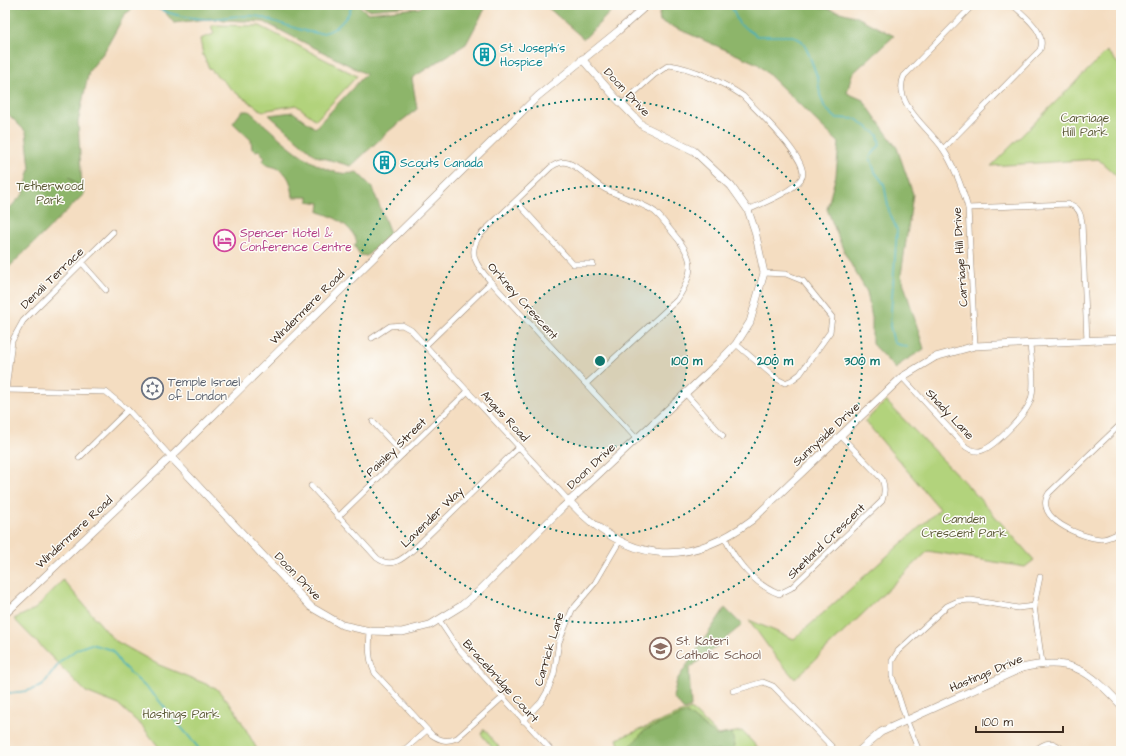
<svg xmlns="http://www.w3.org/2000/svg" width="1126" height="756" font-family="'Architects Daughter',sans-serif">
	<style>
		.green { fill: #b2d37b; stroke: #767e4c }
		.forest { fill: #8db56b; stroke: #647044 }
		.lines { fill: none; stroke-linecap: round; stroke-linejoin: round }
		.stream { stroke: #42b0be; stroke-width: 1.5 }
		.street-casing { stroke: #988470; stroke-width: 6 }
		.secondary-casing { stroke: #988470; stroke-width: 8 }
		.street { stroke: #fff; stroke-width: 5 }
		.secondary { stroke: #fff; stroke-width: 7 }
		.ring { fill: none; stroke: #0f766e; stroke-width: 2; stroke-dasharray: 2 4 }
		.labels { text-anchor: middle; stroke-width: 3; stroke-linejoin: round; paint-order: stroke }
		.culture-label { font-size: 12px; fill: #0d838f; stroke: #fdfcf7; text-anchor: start }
		.street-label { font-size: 12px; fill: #3b2a1e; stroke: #fdfcf7 }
		.park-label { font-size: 12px; fill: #5f5d3a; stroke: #fdfcf7 }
		.hotel-label { font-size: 12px; fill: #b23c85; stroke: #fdfcf7; text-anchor: start }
		.worship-label { font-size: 12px; fill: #5b616d; stroke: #fdfcf7; text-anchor: start }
		.education-label { font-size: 12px; fill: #785e54; stroke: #fdfcf7; text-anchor: start }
		.centre { fill: #0f766e; stroke: #fdfcf7; stroke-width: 2 }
		.ring-label { font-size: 12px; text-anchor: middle; font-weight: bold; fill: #0f766e; stroke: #fdfcf7; stroke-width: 3; stroke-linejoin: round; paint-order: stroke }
	</style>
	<rect width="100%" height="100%" fill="#fdfcf7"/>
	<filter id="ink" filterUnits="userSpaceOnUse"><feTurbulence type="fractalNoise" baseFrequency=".025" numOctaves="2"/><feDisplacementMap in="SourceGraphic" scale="8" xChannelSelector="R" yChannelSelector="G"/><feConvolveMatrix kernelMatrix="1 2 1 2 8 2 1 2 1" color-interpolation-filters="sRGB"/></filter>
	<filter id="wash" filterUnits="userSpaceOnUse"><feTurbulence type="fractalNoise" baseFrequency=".012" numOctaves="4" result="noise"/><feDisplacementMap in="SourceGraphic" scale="16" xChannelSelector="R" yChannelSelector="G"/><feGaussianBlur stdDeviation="0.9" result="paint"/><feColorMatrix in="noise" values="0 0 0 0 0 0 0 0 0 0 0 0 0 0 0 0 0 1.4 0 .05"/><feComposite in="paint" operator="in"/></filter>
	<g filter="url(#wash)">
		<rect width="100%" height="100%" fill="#f4ddc1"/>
		<g class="green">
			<polygon points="211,25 260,26 357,76 316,120 296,105 262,111 235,92 209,68 203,55 200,39 214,34"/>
			<polygon points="1107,51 1121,67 1121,180 1098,159 991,166"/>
			<polygon points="886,401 969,487 1034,560 1025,567 928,551 795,679 775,656 749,620 794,639 940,509 865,421"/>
			<polygon points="63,580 114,640 159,665 216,688 235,710 258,751 162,751 142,726 119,705 86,692 14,619 35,609"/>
			<polygon points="691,709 718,735 742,731 761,751 621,751 617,739"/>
			<polygon points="484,729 502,751 495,751 481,734"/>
		</g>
		<g class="forest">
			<polygon points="5,5 138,5 125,14 104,52 89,71 78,122 82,189 69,177 85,193 5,271 5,213 24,193 30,168 26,132 5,111"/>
			<polygon points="159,5 359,5 367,13 420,8 423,5 487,5 466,44 412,78 417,109 390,130 351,166 316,156 269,115 293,112 315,128 366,74 264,22 207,19 174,23"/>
			<polygon points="362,5 420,5 368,10"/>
			<polygon points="545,5 617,5 584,39"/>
			<polygon points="667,5 813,5 855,16 894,36 852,74 847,93 863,100 897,148 913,194 901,275 924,349 903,362 896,369 872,344 872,318 867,292 845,254 827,209 836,175 839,143 758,64 660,21 659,13"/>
			<path d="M 242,111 L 249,111 C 274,132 322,183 357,172 L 372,187 L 390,233 L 367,256 L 360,255 L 354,245 L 357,242 C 352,226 334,216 319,212 L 320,203 L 308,201 L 308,197 L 293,197 C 292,185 289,173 277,168 C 272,166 268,166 265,164 L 263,160 L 265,158 L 259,150 L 256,151 L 252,149 L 251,140 L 233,123 Z"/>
			<polygon points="725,608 742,625 689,669 691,707 684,710 673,697 677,680"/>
			<polygon points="687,713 717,736 732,733 735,746 730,751 626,751 645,730"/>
		</g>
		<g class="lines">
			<g class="stream">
				<path d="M 151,5 C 166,14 189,18 206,19 C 224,19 243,13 261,17 C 275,21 309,35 323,33 C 336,31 349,17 352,5"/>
				<polyline points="728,5 732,8 739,24 757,36 793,36 802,41 808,52 818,79 820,95 825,108 836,118 856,119 878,135 880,145 870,157 875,172 884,184 889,211 897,230 890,326 894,343 907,347"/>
				<polyline points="5,691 10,693 27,691 42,686 61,661 77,649 91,644 112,650 121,664 156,697 201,751"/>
			</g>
		</g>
	</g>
	<g filter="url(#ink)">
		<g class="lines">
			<defs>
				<g id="street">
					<path d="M 973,5 L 904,76 C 892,103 929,128 943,149 C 955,167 962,187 968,208 L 975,346"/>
					<path d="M 622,104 L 654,75 L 669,65 C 693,68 724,83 743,96 C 755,109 814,163 801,179 C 792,192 763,203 748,210"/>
					<path d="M 943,149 L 1040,50 C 1047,32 1025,17 1013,5"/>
					<polyline points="516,201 573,264 593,264"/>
					<path d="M 968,208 L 1068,204 C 1078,206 1081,213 1082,223 L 1087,341"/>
					<polyline points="82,263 106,290"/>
					<polyline points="372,338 390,326 402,325 411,330 569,501"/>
					<polyline points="736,344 777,379 785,383 792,380 800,374 830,332 832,317 803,281 786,274 764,273"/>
					<polyline points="426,345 491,282"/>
					<path d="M 902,377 L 966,447 C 971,450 977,453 983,450 C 996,445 1025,415 1030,402 C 1036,388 1031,359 1030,344"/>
					<path d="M 586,384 L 677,300 C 695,272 695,258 673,233 C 667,226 662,218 655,212 C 643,203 619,196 605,189 C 592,182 579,166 568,163 C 561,161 556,164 551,167 L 480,235 C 466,254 478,267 491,282 L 636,438"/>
					<polyline points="5,390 106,392 128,410 171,457"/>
					<polyline points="6,390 12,341 23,321 113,232"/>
					<polyline points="685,393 723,436"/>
					<polyline points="373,422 403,454"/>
					<path d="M 1121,424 L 1049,493 C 1032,518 1082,538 1101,539 C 1109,539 1114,535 1121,532"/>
					<polyline points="79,458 128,410"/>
					<path d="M 311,486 L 377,558 C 391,569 403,559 414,549 L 519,447"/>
					<polyline points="338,517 468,391"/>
					<path d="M 725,538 C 735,561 755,585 779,594 L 791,588 L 882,501 C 885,492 885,487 882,479 L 840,435"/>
					<polyline points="1040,577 1034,606 1042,663"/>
					<polyline points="439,620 457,647 552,751"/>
					<path d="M 370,631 C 369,646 368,659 375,673 L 432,735 C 441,741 447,742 457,738 L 502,698"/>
					<polyline points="733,691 763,682 773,686 836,751"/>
					<polyline points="523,721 541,702 548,690 554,674 559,642 572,610 595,583 619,542"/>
					<polyline points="403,751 427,730"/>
					<polyline points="919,751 906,719 892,676 892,661 898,651 947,606 958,601 971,600 1018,608 1034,606"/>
					<path d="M 1034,751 C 1046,741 1053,740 1064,751"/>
				</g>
				<g id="secondary">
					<polyline points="171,457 311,607 342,625 370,631 402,632 430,625 461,606 479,591 562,508 718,363 736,344 750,322 764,273 755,231 748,210 731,186 694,151 643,126 615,97 582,59"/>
					<path d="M 569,501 C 626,562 685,570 752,520 L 902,377 L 935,357 L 975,346 L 1121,339"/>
					<polyline points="5,614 171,457 538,96 618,31 647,5"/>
					<path d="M 859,751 L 881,732 L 1022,668 C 1071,656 1088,670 1121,705"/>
				</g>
			</defs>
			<use href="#street" class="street-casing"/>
			<use href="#secondary" class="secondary-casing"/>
			<use href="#street" class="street"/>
			<use href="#secondary" class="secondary"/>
		</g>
	</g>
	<circle cx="600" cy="361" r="87" fill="#0f766e" fill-opacity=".12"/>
	<g class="ring">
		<circle cx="600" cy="361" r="87"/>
		<circle cx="600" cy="361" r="175"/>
		<circle cx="600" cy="361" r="262"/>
	</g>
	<defs>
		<symbol id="building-ring" viewBox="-11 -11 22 22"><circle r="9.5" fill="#fdfcf7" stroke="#0f9aa8" stroke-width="1.5"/><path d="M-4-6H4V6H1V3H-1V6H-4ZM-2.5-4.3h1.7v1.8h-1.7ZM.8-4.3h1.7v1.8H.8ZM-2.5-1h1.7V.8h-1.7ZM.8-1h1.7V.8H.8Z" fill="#0f9aa8"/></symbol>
		<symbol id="hotel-ring" viewBox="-11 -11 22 22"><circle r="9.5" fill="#fdfcf7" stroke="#d1479c" stroke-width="1.5"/><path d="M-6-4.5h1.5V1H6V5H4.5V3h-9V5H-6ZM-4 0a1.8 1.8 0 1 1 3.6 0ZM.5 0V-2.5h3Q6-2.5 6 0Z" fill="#d1479c"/></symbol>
		<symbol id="synagogue-ring" viewBox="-11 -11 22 22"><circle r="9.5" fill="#fdfcf7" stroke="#6b7280" stroke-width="1.5"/><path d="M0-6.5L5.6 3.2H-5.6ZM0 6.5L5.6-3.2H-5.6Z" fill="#6b7280"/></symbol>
		<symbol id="school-ring" viewBox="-11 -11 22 22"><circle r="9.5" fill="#fdfcf7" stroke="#8d6e63" stroke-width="1.5"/><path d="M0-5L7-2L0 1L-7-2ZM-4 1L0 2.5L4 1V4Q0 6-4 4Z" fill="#8d6e63"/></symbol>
	</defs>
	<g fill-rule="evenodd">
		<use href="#building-ring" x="472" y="42" width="25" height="25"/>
		<use href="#building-ring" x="372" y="150" width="25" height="25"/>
		<use href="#hotel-ring" x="212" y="228" width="25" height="25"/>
		<use href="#synagogue-ring" x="140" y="376" width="25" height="25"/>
		<use href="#school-ring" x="648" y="636" width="25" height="25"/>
	</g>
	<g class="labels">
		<g class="culture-label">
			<text x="500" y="52">St. Joseph's<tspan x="500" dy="14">Hospice</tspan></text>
			<text x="400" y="167">Scouts Canada</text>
		</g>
		<g class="street-label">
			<text transform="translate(627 92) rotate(47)" y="4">Doon Drive</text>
			<text transform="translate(960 257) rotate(-94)" y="4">Carriage Hill Drive</text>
			<text transform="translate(52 278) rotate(-44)" y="4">Denali Terrace</text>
			<text transform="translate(523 301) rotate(48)" y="4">Orkney Crescent</text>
			<text transform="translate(307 307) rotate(-45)" y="4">Windermere Road</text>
			<text transform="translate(950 414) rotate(47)" y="4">Shady Lane</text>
			<text transform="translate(505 416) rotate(47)" y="4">Angus Road</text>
			<text transform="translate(826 434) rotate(-43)" y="4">Sunnyside Drive</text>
			<text transform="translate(396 447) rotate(-44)" y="4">Paisley Street</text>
			<text transform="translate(591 466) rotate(-43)" y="4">Doon Drive</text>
			<text transform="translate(432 517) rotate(-44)" y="4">Lavender Way</text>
			<text transform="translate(74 532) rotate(-43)" y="4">Windermere Road</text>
			<text transform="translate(826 541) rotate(-44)" y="4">Shetland Crescent</text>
			<text transform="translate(298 576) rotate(46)" y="4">Doon Drive</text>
			<text transform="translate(549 649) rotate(-73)" y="4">Carrick Lane</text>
			<text transform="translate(986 673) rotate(-23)" y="4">Hastings Drive</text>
			<text transform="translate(501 681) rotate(48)" y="4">Bracebridge Court</text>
		</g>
		<g class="park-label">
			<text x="1085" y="122">Carriage<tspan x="1085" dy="14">Hill Park</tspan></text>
			<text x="50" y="190">Tetherwood<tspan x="50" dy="14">Park</tspan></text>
			<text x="964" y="523">Camden<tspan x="964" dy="14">Crescent Park</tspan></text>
			<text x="181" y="718">Hastings Park</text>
		</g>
		<g class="hotel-label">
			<text x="240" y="237">Spencer Hotel &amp;<tspan x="240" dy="14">Conference Centre</tspan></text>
		</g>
		<g class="worship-label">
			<text x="168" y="386">Temple Israel<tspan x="168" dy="14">of London</tspan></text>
		</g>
		<g class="education-label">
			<text x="676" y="645">St. Kateri<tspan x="676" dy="14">Catholic School</tspan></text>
		</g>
	</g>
	<circle cx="600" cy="361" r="6" class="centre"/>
	<g class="ring-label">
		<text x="687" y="365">100 m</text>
		<text x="775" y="365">200 m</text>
		<text x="862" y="365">300 m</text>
	</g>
	<rect width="1126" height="756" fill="none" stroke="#fdfcf7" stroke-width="20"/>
	<path d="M976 726v6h87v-6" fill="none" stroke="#3b2a1e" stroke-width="2"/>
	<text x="982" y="726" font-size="12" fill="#3b2a1e" stroke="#fdfcf7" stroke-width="3" paint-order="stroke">100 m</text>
</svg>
